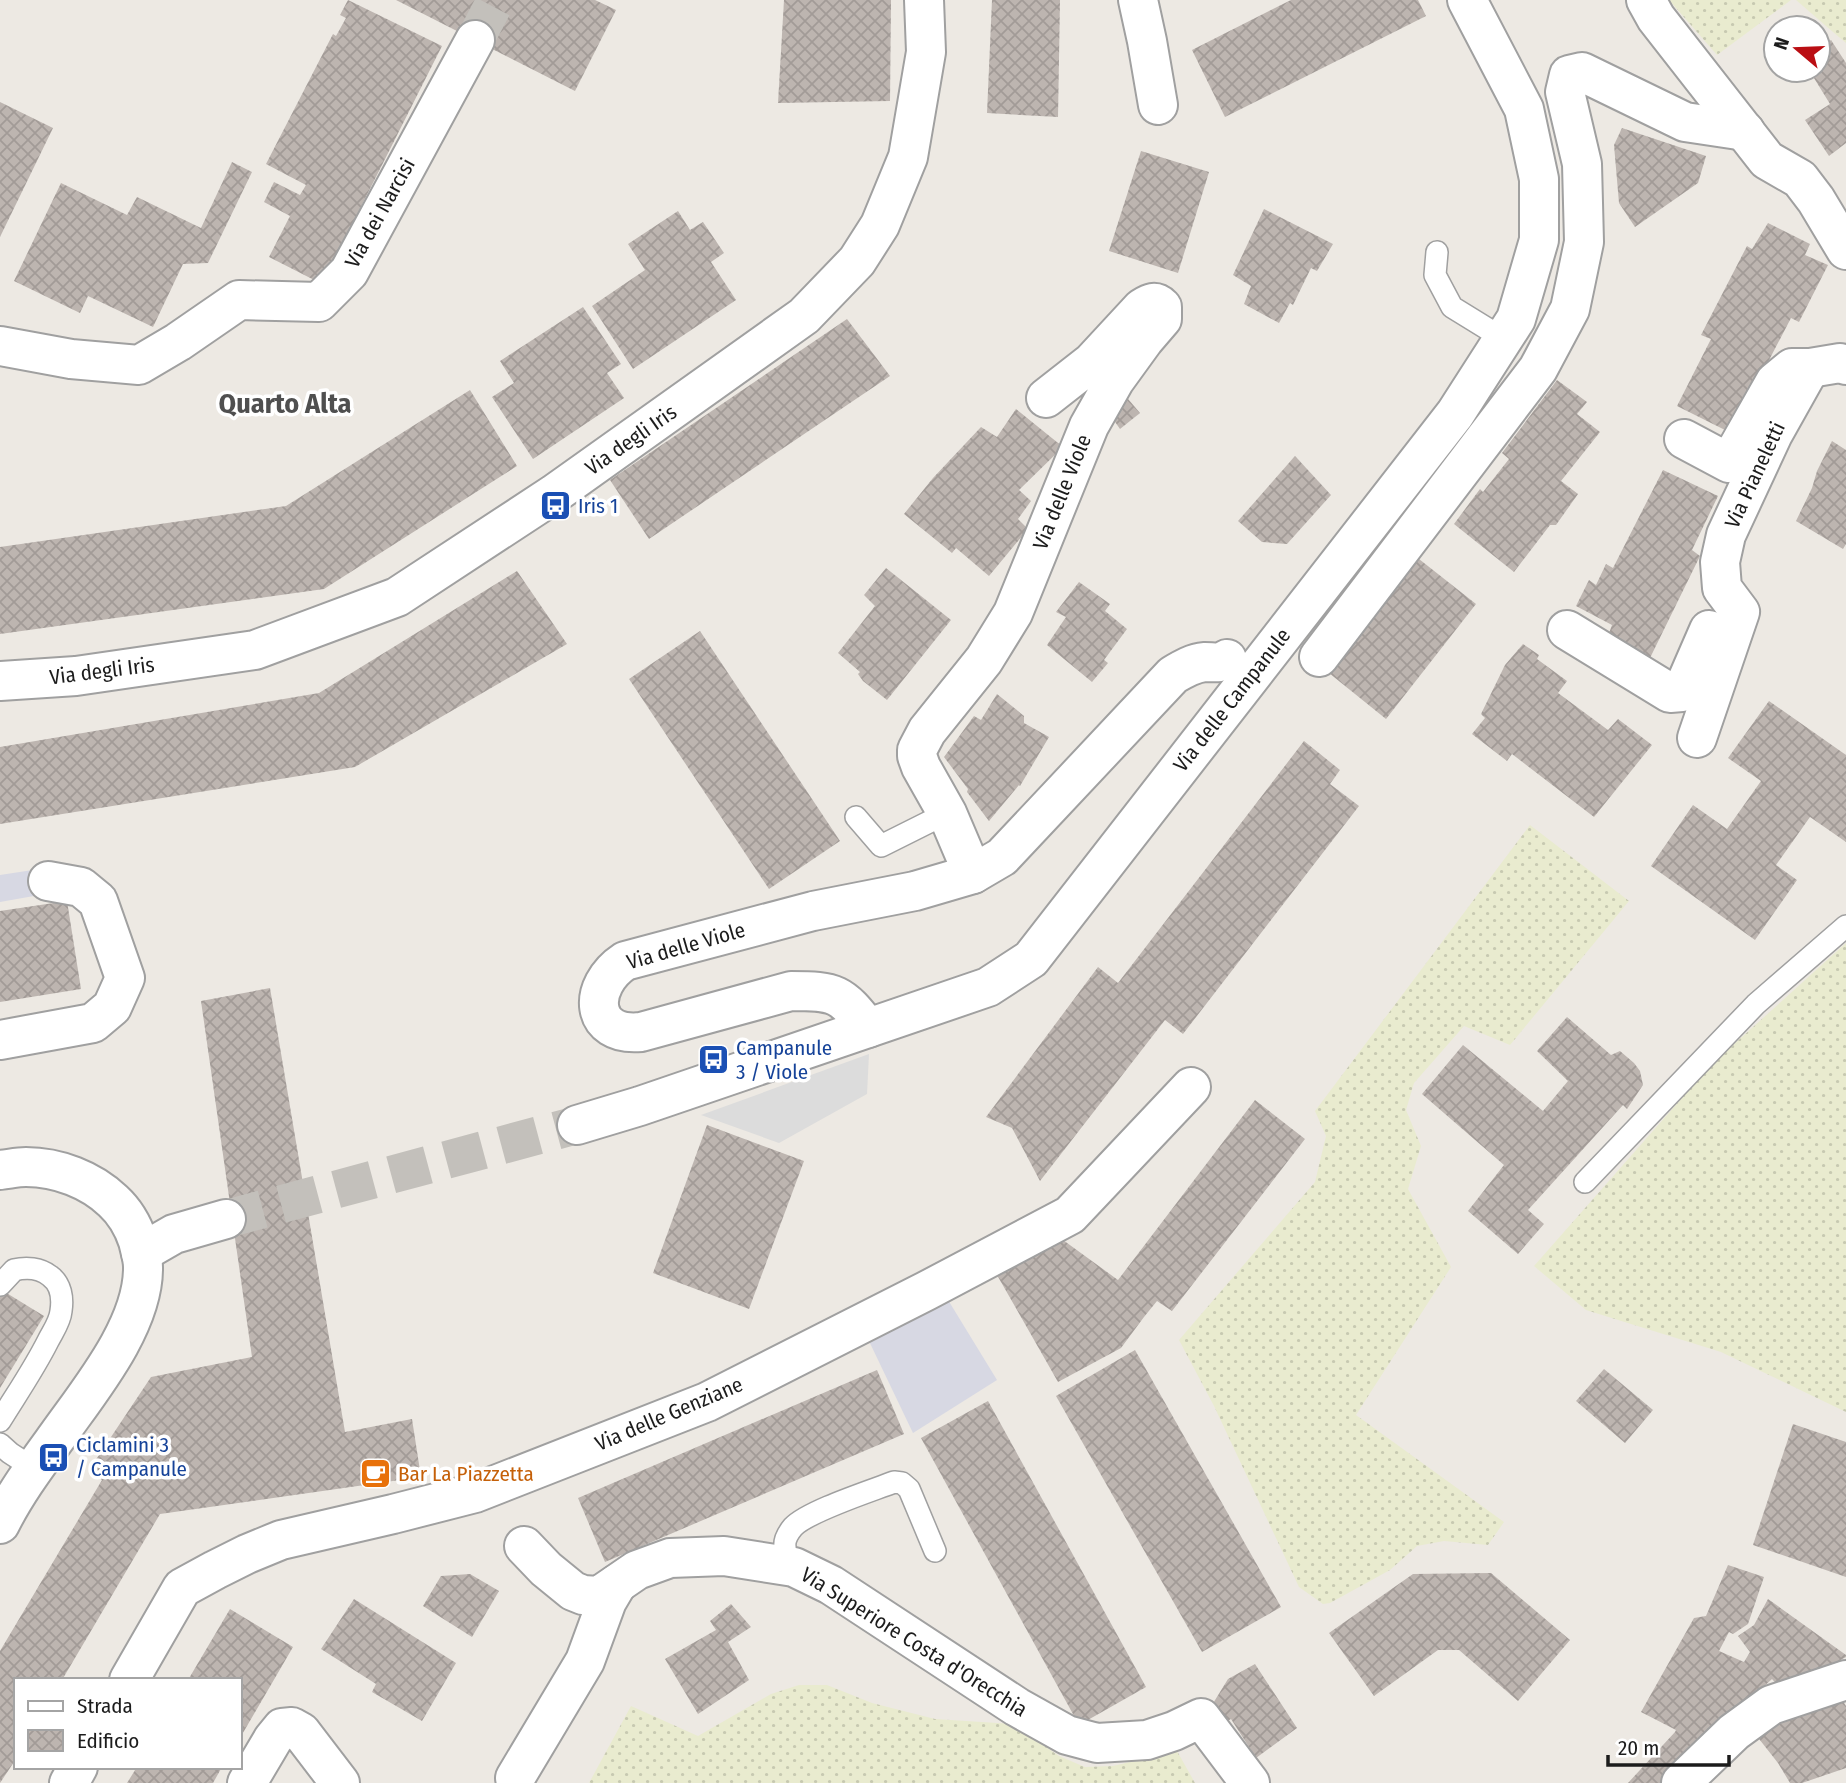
<svg xmlns="http://www.w3.org/2000/svg" width="1846" height="1783" font-family="'Fira Sans Condensed',sans-serif">
	<style>
		.farmland { fill: url(#farmland-dots) }
		.parking { fill: #dcdcdc }
		.plaza { fill: #d7d8e3 }
		.building { fill: url(#building-cross-hatch) }
		.lines { fill: none; stroke-linecap: round; stroke-linejoin: round }
		.minor-tunnel { stroke: #c3c0bb; stroke-width: 38; stroke-dasharray: 38 19; stroke-linecap: butt }
		.service-casing { stroke: #a0a0a0; stroke-width: 24 }
		.minor-casing { stroke: #a0a0a0; stroke-width: 42 }
		.service { stroke: #fff; stroke-width: 21 }
		.minor { stroke: #fff; stroke-width: 38 }
		.labels { text-anchor: middle; stroke-width: 7; stroke-linejoin: round; paint-order: stroke }
		.street-label { font-size: 21px; fill: #1c1c1c; stroke: #fff }
		.transit-label { font-size: 21px; fill: #164399; stroke: #fff; text-anchor: start }
		.food-label { font-size: 21px; fill: #c56008; stroke: #fff; text-anchor: start }
		.district-label { font-size: 28px; font-weight: bold; fill: #4f4f4f; stroke: #fff }
	</style>
	<defs>
		<pattern id="farmland-dots" width="8" height="8" patternUnits="userSpaceOnUse" patternTransform="scale(1.75)"><rect width="8" height="8" fill="#e9ebcf"/><path d="M2 2h.1M6 6h.1" fill="none" stroke="#c7c9b1" stroke-width="1.8" stroke-linecap="round"/></pattern>
		<pattern id="building-cross-hatch" width="8" height="8" patternUnits="userSpaceOnUse" patternTransform="scale(1.75)"><rect width="8" height="8" fill="#bdb5b0"/><path d="M0 0l8 8M0 8l8-8" fill="none" stroke="#a29b97"/></pattern>
	</defs>
	<rect width="100%" height="100%" fill="#ede9e3"/>
	<g class="farmland">
		<polygon points="1669,0 1791,0 1717,55"/>
		<polygon points="1796,0 1846,0 1846,43 1826,26"/>
		<polygon points="1530,825 1629,901 1510,1045 1464,1026 1414,1083 1406,1110 1421,1146 1408,1189 1451,1267 1356,1415 1504,1522 1488,1545 1444,1541 1417,1546 1390,1570 1330,1603 1323,1604 1299,1587 1214,1406 1179,1340 1315,1182 1326,1136 1315,1111"/>
		<polygon points="1846,943 1846,1412 1721,1352 1586,1310 1534,1266 1711,1065"/>
		<polygon points="799,1685 827,1685 872,1703 935,1719 1013,1724 1059,1756 1085,1767 1113,1766 1177,1751 1195,1783 589,1783 631,1706 698,1736 771,1694"/>
	</g>
	<polygon class="parking" points="869,1054 867,1094 779,1143 701,1115"/>
	<g class="plaza">
		<polygon points="59,866 62,891 0,902 0,875"/>
		<polygon points="945,1295 997,1380 913,1433 868,1339"/>
	</g>
	<g class="building">
		<polygon points="348,0 442,46 322,284 269,257 290,216 264,202 274,182 300,195 306,185 266,164 333,34 336,36 346,18 340,15"/>
		<polygon points="396,0 595,0 616,10 575,91"/>
		<polygon points="784,0 891,0 890,101 778,103"/>
		<polygon points="992,0 1060,0 1058,117 987,113"/>
		<polygon points="1291,0 1418,0 1426,16 1225,117 1192,50"/>
		<polygon points="1831,40 1846,63 1846,143 1829,156 1805,120 1830,104 1809,70 1818,70 1818,50"/>
		<polygon points="0,102 53,128 0,237"/>
		<polygon points="1622,128 1706,156 1698,183 1635,227 1619,203 1614,145"/>
		<polygon points="1141,151 1209,172 1178,273 1109,251"/>
		<polygon points="232,162 252,172 208,263 183,264 153,327 88,296 80,313 14,281 61,183 127,215 137,197 201,228"/>
		<polygon points="1264,209 1333,244 1317,271 1311,268 1293,305 1290,303 1279,323 1244,304 1251,286 1233,275"/>
		<polygon points="678,211 690,230 703,222 724,253 711,262 736,300 633,369 592,306 645,270 628,244"/>
		<polygon points="1768,223 1810,244 1805,255 1828,265 1799,322 1791,318 1742,412 1727,431 1677,406 1711,339 1701,335 1747,246 1752,249"/>
		<polygon points="583,307 621,364 607,373 624,398 533,459 492,397 514,383 500,361"/>
		<polygon points="847,319 890,376 649,539 610,480"/>
		<polygon points="1557,380 1587,402 1577,414 1600,432 1561,481 1578,494 1556,525 1550,525 1514,572 1454,524 1480,489 1483,492 1509,459 1502,453"/>
		<polygon points="1117,386 1140,413 1120,429 1104,406"/>
		<polygon points="470,390 517,466 324,589 0,634 0,547 286,506"/>
		<polygon points="1016,409 1063,447 1019,490 1031,501 1018,519 1028,529 989,576 956,548 952,553 904,514 933,478 981,427 997,437"/>
		<polygon points="1832,441 1846,450 1846,544 1843,549 1796,521 1812,488 1817,471"/>
		<polygon points="1295,456 1331,495 1287,544 1262,542 1238,521"/>
		<polygon points="1663,470 1718,496 1692,550 1700,556 1650,658 1608,636 1612,625 1576,606 1589,580 1596,585 1606,564 1613,568"/>
		<polygon points="1419,559 1476,604 1386,719 1329,673"/>
		<polygon points="886,568 951,620 887,700 863,681 858,674 860,672 838,653 875,606 864,595"/>
		<polygon points="517,571 567,644 355,767 0,824 0,747 319,693"/>
		<polygon points="1079,582 1110,604 1105,611 1127,629 1104,660 1108,663 1092,682 1047,645 1066,617 1056,612"/>
		<polygon points="700,631 840,841 769,889 629,679"/>
		<polygon points="1523,644 1539,655 1537,659 1567,681 1558,693 1608,730 1618,719 1652,745 1594,817 1512,754 1507,761 1472,734 1485,718 1481,714 1505,665"/>
		<polygon points="997,694 1024,716 1024,723 1049,737 1020,786 1019,785 989,821 967,792 968,789 944,757 974,716 981,720"/>
		<polygon points="1769,701 1846,755 1846,842 1810,817 1776,865 1797,880 1755,940 1651,866 1693,805 1727,829 1761,781 1728,758"/>
		<polygon points="1304,741 1340,770 1330,784 1359,806 1183,1034 1165,1020 1040,1181 1012,1128 986,1117 1098,967 1118,983"/>
		<polygon points="67,901 81,989 0,1002 0,911"/>
		<polygon points="270,988 345,1432 412,1419 421,1477 160,1514 62,1680 16,1680 16,1759 0,1783 0,1651 102,1480 89,1470 151,1377 252,1357 201,1001"/>
		<polygon points="1567,1017 1611,1055 1620,1051 1634,1063 1640,1071 1643,1085 1627,1109 1623,1105 1528,1210 1544,1224 1518,1254 1468,1211 1504,1165 1422,1094 1463,1045 1543,1111 1568,1081 1537,1051"/>
		<polygon points="1255,1100 1305,1139 1172,1311 1157,1301 1144,1317 1121,1348 1058,1382 993,1268 1052,1232 1118,1280"/>
		<polygon points="707,1125 804,1161 749,1309 653,1273"/>
		<polygon points="0,1289 44,1316 0,1388"/>
		<polygon points="1135,1350 1281,1607 1202,1652 1056,1396"/>
		<polygon points="1604,1369 1653,1410 1625,1443 1576,1401"/>
		<polygon points="877,1370 904,1434 605,1562 578,1498"/>
		<polygon points="988,1401 1146,1687 1079,1725 921,1438"/>
		<polygon points="1793,1424 1846,1442 1846,1577 1753,1545"/>
		<polygon points="1728,1565 1764,1577 1748,1624 1733,1634 1729,1632 1719,1651 1744,1662 1750,1652 1738,1636 1754,1625 1768,1599 1846,1655 1846,1657 1810,1677 1780,1688 1772,1679 1703,1742 1660,1783 1628,1783 1675,1732 1676,1730 1641,1712 1694,1618 1706,1616"/>
		<polygon points="1491,1573 1570,1640 1518,1701 1459,1650 1438,1650 1374,1696 1329,1633 1413,1574"/>
		<polygon points="470,1574 499,1591 472,1637 423,1606 441,1576"/>
		<polygon points="354,1599 456,1663 422,1721 372,1692 376,1684 321,1649"/>
		<polygon points="731,1604 751,1627 728,1642 749,1680 698,1714 665,1659 716,1630 710,1621"/>
		<polygon points="230,1609 293,1647 240,1738 240,1680 188,1680"/>
		<polygon points="1255,1664 1297,1728 1256,1758 1231,1719 1220,1725 1212,1705 1228,1679"/>
		<polygon points="1841,1698 1846,1706 1846,1768 1802,1783 1790,1783 1778,1763 1752,1730"/>
		<polygon points="137,1767 222,1767 213,1783 127,1783"/>
	</g>
	<g class="lines">
		<g class="minor-tunnel">
			<polyline points="475,40 496,0"/>
			<polyline points="226,1219 577,1125"/>
		</g>
		<defs>
			<g id="service">
				<polyline points="1437,252 1435,275 1452,307 1504,339"/>
				<polyline points="856,817 881,846 947,813"/>
				<polyline points="1585,1182 1756,1004 1846,926"/>
				<path d="M 0,1285 L 14,1270 C 26,1267 40,1268 50,1276 C 61,1284 63,1298 61,1311 C 60,1322 53,1331 48,1341 C 34,1369 16,1395 0,1421"/>
				<polyline points="0,1444 10,1453 33,1468"/>
				<path d="M 794,1567 C 790,1561 785,1555 785,1547 C 784,1540 788,1533 793,1527 C 808,1511 871,1491 894,1482 L 902,1483 L 909,1489 L 935,1551"/>
			</g>
			<g id="minor">
				<polyline points="1138,0 1147,41 1158,105"/>
				<polyline points="1646,0 1656,18 1767,160 1800,179 1816,200 1846,250"/>
				<polyline points="0,346 71,359 139,365 178,342 239,300 319,302 349,272 475,40"/>
				<path d="M 1046,398 L 1092,362 L 1142,308 C 1150,303 1155,300 1162,307 L 1162,319 L 1144,340 L 1115,380 L 1089,426 L 1013,613 L 984,660 L 927,731 L 917,750 L 917,756 L 921,767 L 947,813 L 973,874 L 1002,857 L 1173,675 C 1183,669 1193,663 1205,662 C 1215,662 1218,664 1227,659"/>
				<polyline points="1684,439 1729,463 1775,382 1792,368 1810,368 1840,363 1846,365"/>
				<polyline points="1567,630 1670,693 1682,692 1709,630"/>
				<polyline points="1319,657 1538,369 1570,309 1584,242 1582,164 1565,92 1569,75 1582,72 1685,122 1745,131"/>
				<polyline points="0,681 76,676 255,650 397,597 554,494 804,316 857,261 880,225 908,157 926,52 924,0"/>
				<polyline points="1697,738 1740,612 1722,588 1720,562 1726,535 1773,434 1810,368"/>
				<path d="M 868,1028 C 841,993 836,991 791,991 L 641,1032 C 589,1037 587,986 625,961 L 813,911 L 915,891 L 973,874"/>
				<polyline points="0,1040 93,1023 112,1007 125,978 98,901 81,887 48,881"/>
				<polyline points="577,1125 640,1106 988,987 1031,959 1455,414 1516,319 1539,240 1539,179 1524,109 1467,0"/>
				<path d="M 0,1170 C 9,1169 18,1167 26,1167 C 58,1167 91,1180 113,1201 C 125,1212 133,1226 138,1241 C 140,1250 143,1258 143,1267 C 144,1325 90,1390 58,1435 C 37,1464 16,1492 0,1524"/>
				<polyline points="141,1253 174,1234 226,1219"/>
				<polyline points="524,1546 546,1569 573,1591 583,1595 599,1596 637,1570 670,1558 724,1556 794,1567 831,1585 1017,1707 1067,1735 1097,1743 1147,1740 1174,1731 1201,1718 1250,1783"/>
				<polyline points="129,1680 182,1588 215,1570 247,1554 281,1540 393,1514 475,1493 707,1402 926,1291 1070,1215 1191,1087"/>
				<polyline points="515,1778 585,1661 607,1601 617,1584"/>
				<polyline points="69,1783 78,1767"/>
				<polyline points="247,1783 273,1739 282,1728 292,1727 301,1732 340,1783"/>
				<polyline points="1681,1783 1734,1732 1771,1705 1846,1680"/>
			</g>
		</defs>
		<use href="#service" class="service-casing"/>
		<use href="#minor" class="minor-casing"/>
		<use href="#service" class="service"/>
		<use href="#minor" class="minor"/>
	</g>
	<defs>
		<symbol id="bus-square" viewBox="-11 -11 22 22"><rect x="-9" y="-9" width="18" height="18" rx="4" fill="#1a4fb4" stroke="#fff"/><path d="M-5-6H5V4H4V6H2V4H-2V6H-4V4H-5ZM-3.5-4V0h7V-4ZM-3.5 1.2v1.5H-2V1.2ZM2 1.2v1.5H3.5V1.2Z" fill="#fff"/></symbol>
		<symbol id="cafe-square" viewBox="-11 -11 22 22"><rect x="-9" y="-9" width="18" height="18" rx="4" fill="#e8710a" stroke="#fff"/><path d="M-5.5-4.5H6V0H3Q3 3.5 0 3.5H-2.5Q-5.5 3.5-5.5 0ZM3-3.2v2h1.7v-2ZM-6 4.5H4V6H-6Z" fill="#fff"/></symbol>
	</defs>
	<g fill-rule="evenodd">
		<use href="#bus-square" x="538" y="488" width="35" height="35"/>
		<use href="#bus-square" x="696" y="1042" width="35" height="35"/>
		<use href="#bus-square" x="36" y="1440" width="35" height="35"/>
		<use href="#cafe-square" x="358" y="1456" width="35" height="35"/>
	</g>
	<g class="labels">
		<g class="street-label">
			<text transform="translate(380 213) rotate(-61)" y="7">Via dei Narcisi</text>
			<text transform="translate(631 440) rotate(-35)" y="7">Via degli Iris</text>
			<text transform="translate(1755 475) rotate(-65)" y="7">Via Pianeletti</text>
			<text transform="translate(1062 492) rotate(-68)" y="7">Via delle Viole</text>
			<text transform="translate(102 671) rotate(-7)" y="7">Via degli Iris</text>
			<text transform="translate(1232 700) rotate(-52)" y="7">Via delle Campanule</text>
			<text transform="translate(686 946) rotate(-16)" y="7">Via delle Viole</text>
			<text transform="translate(669 1414) rotate(-23)" y="7">Via delle Genziane</text>
			<text transform="translate(914 1642) rotate(32)" y="7">Via Superiore Costa d'Orecchia</text>
		</g>
		<g class="transit-label">
			<text x="578" y="513">Iris 1</text>
			<text x="736" y="1055">Campanule<tspan x="736" dy="24">3 / Viole</tspan></text>
			<text x="76" y="1452">Ciclamini 3<tspan x="76" dy="24">/ Campanule</tspan></text>
		</g>
		<g class="food-label">
			<text x="398" y="1481">Bar La Piazzetta</text>
		</g>
		<g class="district-label">
			<text x="285" y="413">Quarto Alta</text>
		</g>
	</g>
	<rect x="14" y="1678" width="228" height="91" fill="#ffffff" stroke="#a4a4a4" stroke-width="2"/>
	<rect x="28" y="1701" width="35" height="10" fill="#ffffff" stroke="#a4a4a4" stroke-width="2"/>
	<text x="77" y="1713" font-size="21" fill="#1c1c1c">Strada</text>
	<rect x="28" y="1730" width="35" height="21" fill="url(#building-cross-hatch)" stroke="#a4a4a4" stroke-width="2"/>
	<text x="77" y="1748" font-size="21" fill="#1c1c1c">Edificio</text>
	<g transform="translate(1797 49) rotate(289)"><circle r="33" fill="#ffffff" stroke="#a4a4a4" stroke-width="2"/>
	<path d="M0-5L12 26L0 18L-12 26Z" fill="#ba0e13"/>
	<text y="-10" font-size="19" font-weight="bold" text-anchor="middle" fill="#1c1c1c">N</text>
	</g>
	<path d="M1608 1755v10h121v-10" fill="none" stroke="#1c1c1c" stroke-width="3.5"/>
	<text x="1618" y="1755" font-size="21" fill="#1c1c1c" stroke="#ffffff" stroke-width="5" paint-order="stroke">20 m</text>
</svg>
